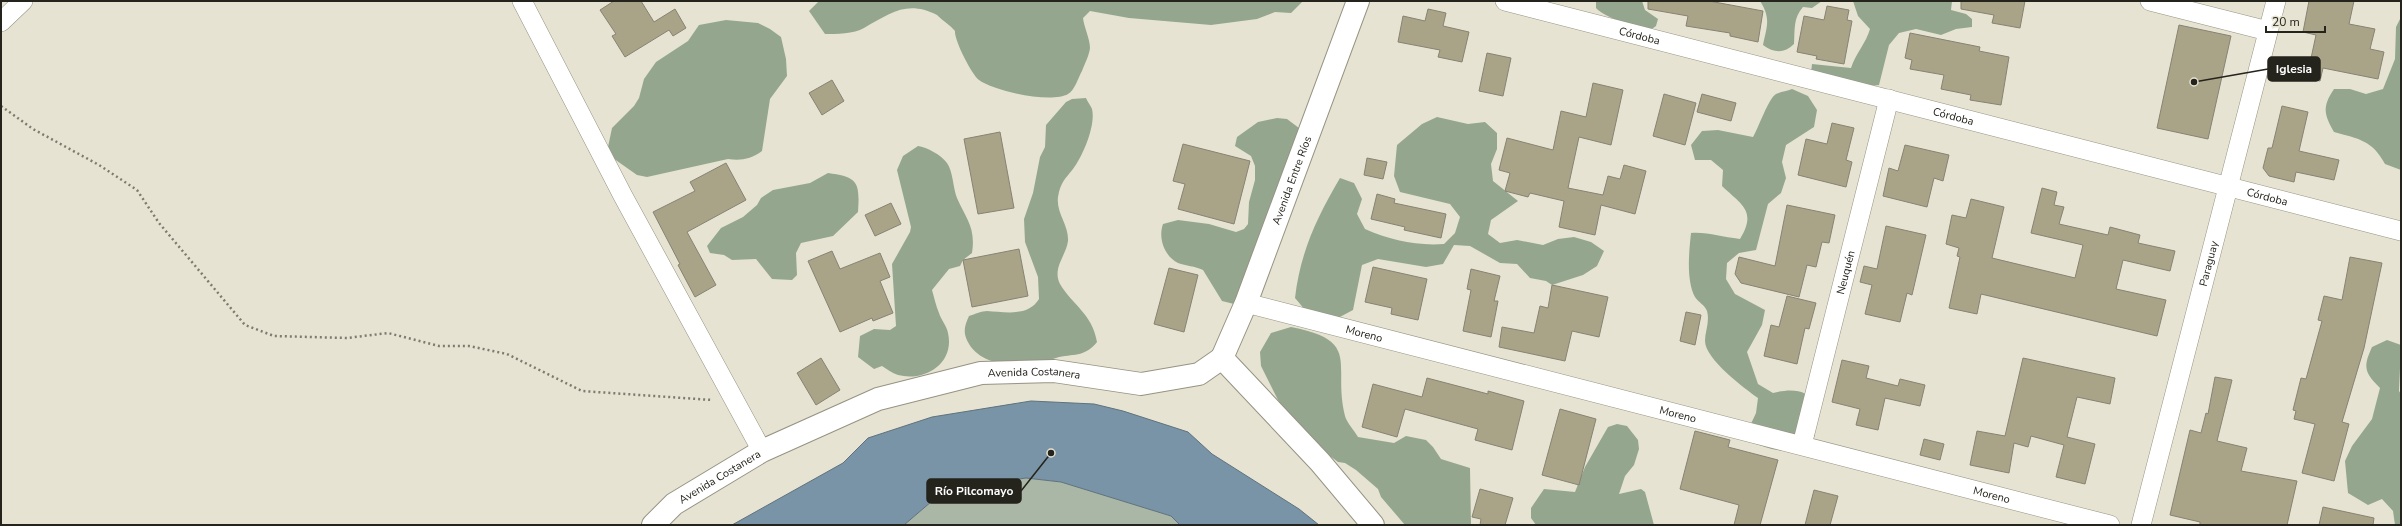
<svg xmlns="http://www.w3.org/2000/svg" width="2402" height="526" font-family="'Nunito Sans',sans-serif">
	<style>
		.green { fill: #aab7a6 }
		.forest { fill: #94a78e }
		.water { fill: #7894a6; stroke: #5f727d }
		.building { fill: #a9a487; stroke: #868373 }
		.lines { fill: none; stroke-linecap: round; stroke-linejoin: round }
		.minor-casing { stroke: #969383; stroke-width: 20 }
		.tertiary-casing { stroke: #969383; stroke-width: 24 }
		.path { stroke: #7d7b6f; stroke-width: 2.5; stroke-dasharray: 2 3; stroke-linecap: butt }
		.minor { stroke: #fff; stroke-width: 19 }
		.tertiary { stroke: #fff; stroke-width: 22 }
		.labels { text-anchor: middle; stroke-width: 3; stroke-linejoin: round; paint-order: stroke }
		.street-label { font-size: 11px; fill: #24231c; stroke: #e6e3d2 }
		.leader { fill: none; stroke: #24231c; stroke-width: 1.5 }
		.callout-dot { fill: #24231c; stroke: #e6e3d2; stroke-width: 1.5 }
		.callout { fill: #24231c; stroke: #24231c; stroke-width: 1.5 }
		.callout-label { font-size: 12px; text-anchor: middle; font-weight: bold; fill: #fff }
	</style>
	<rect width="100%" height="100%" fill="#e6e3d2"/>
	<polygon class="green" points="1026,478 1061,482 1171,516 1180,525 904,525 945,490"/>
	<g class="forest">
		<path d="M 819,1 L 1303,1 L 1291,13 L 1275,12 L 1257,19 L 1211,25 L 1129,18 L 1090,11 L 1083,18 C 1084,27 1090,39 1090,48 C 1089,56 1085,63 1082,71 C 1078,78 1075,90 1068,94 C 1051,104 994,91 979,80 C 972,75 954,40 955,31 C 950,25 943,21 937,15 C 907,0 891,13 864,28 C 854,34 836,34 825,34 L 809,11 Z"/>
		<path d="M 1596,1 L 1642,1 L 1645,10 L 1658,19 L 1656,26 L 1649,31 C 1636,28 1604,17 1596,8 Z"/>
		<path d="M 1760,1 L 1822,1 L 1812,8 L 1803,7 C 1793,18 1795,30 1794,44 C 1784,54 1774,53 1763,45 C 1767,26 1771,18 1760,1 Z"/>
		<path d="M 1853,1 L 1952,1 L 1951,10 L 1966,14 L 1972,19 L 1972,27 L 1956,29 L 1941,35 L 1916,29 L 1899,33 L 1889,45 L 1879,85 L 1862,87 L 1811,73 L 1812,64 L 1851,68 C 1856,53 1866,43 1870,29 L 1858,16 Z"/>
		<path d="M 2401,17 L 2401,170 L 2385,164 C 2372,140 2359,139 2334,132 C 2324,114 2322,107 2334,89 L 2350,89 L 2366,94 L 2383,89 L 2395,59 L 2396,27 Z"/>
		<path d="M 726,20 L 758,23 L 770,29 L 781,37 L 786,59 L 787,76 L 770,99 L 762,151 C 751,159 741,161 728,159 L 647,177 L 637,175 L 610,156 L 608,147 L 612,128 L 634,106 L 639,98 L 644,79 L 656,62 L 688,41 L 699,25 Z"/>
		<path d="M 1792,89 L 1808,96 L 1817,110 L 1814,127 L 1786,145 L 1782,162 L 1786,178 L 1781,193 L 1768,204 L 1756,250 L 1739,253 L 1727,263 L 1726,279 L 1735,294 L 1765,310 L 1762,325 L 1747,352 L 1758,384 L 1773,393 C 1788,389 1809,387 1816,407 C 1818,414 1815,428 1815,436 C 1789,454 1784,454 1753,443 L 1749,428 L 1756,413 L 1758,398 C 1744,388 1705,359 1705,341 C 1705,331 1710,322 1707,311 C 1705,305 1698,302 1695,297 C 1686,280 1689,252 1691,233 C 1709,232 1721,237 1740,239 C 1757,211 1742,205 1722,186 L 1723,170 L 1711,160 L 1695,160 L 1691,145 L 1702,131 L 1718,130 L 1753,137 C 1759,127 1768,99 1776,94 C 1780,92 1787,91 1792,89 Z"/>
		<path d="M 1086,98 C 1087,101 1091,106 1092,109 C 1096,125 1083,156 1073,169 C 1065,179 1060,183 1058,197 C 1056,213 1069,225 1068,241 C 1066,256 1052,268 1060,284 C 1073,306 1092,313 1097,342 C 1086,356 1076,354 1059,357 C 1051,359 1042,364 1033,364 C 1011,366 985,365 971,347 C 963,335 963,329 969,316 C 975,314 982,311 987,311 C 1005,312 1028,317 1039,299 L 1038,277 L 1025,242 L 1024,219 L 1033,193 L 1040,157 L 1045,147 L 1046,125 L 1066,102 L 1072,99 Z"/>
		<path d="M 1437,117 L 1468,124 L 1485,122 L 1497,133 L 1497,149 L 1491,164 L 1493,181 L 1518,201 L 1491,220 L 1488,234 L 1500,243 L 1517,240 L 1543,245 L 1558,239 L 1574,237 L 1591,242 L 1604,251 L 1597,266 L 1583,275 L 1552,285 L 1546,281 L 1530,278 L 1517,264 L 1500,263 L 1470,246 L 1454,245 L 1443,264 L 1426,267 L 1378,259 L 1362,265 L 1353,310 L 1338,318 L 1306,311 L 1295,298 C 1300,253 1317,217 1340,178 L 1354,183 L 1362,199 L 1357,214 L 1365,229 C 1390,240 1416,246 1444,244 L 1455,233 L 1460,217 L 1450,204 L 1400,192 L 1394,176 L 1397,145 L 1422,124 Z"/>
		<path d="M 1277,118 L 1287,119 L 1303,131 L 1269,272 L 1238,305 L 1222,301 L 1203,270 C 1195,266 1186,266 1178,263 C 1164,256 1158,238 1163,224 L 1178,220 L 1209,224 L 1236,232 L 1244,229 L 1248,224 L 1249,202 L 1255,180 L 1255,166 L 1251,156 L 1235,146 L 1237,137 L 1258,122 Z"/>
		<path d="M 918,146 C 927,147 941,155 947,163 C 953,171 953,188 957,198 C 966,219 976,227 972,253 L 963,260 L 960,266 L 949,269 L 932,290 C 934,297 936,306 939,313 C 941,320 947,326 948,333 C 955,363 925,382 898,375 C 892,373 887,369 882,366 L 874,369 L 858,357 L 860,336 L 874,329 L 890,330 L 896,326 L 892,264 L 910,232 L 911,227 L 897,170 L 903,156 Z"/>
		<path d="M 828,173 C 858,177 860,182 858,212 L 833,236 L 801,243 L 796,253 L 797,275 L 792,280 L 772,279 L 756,259 L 732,260 L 724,255 L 710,253 L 707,246 L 721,228 L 743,217 L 757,205 L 761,198 L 773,190 L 810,183 Z"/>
		<path d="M 1291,327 C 1363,341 1332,364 1345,416 C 1347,423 1354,430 1358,437 L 1394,443 L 1406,436 L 1426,440 L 1433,447 L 1441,459 L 1470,468 L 1471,525 L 1405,525 L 1381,497 L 1378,489 L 1356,470 L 1345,463 L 1338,462 L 1313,443 L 1291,419 L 1278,400 L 1261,366 L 1260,352 L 1271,333 Z"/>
		<path d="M 2387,340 L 2401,345 L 2399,391 L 2401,394 L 2401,525 L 2395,525 L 2393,511 L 2382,499 L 2368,505 L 2348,493 L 2345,461 L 2352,446 L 2372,419 L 2380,388 C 2364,372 2363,367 2372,347 Z"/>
		<polygon points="1617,424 1627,426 1638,440 1639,449 1634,465 1625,476 1619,494 1641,489 1645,492 1654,525 1536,525 1531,518 1531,508 1544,489 1575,492 1585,467 1608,427"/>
	</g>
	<polygon class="water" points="1031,401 1094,404 1123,411 1188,432 1212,454 1299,509 1319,525 1180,525 1171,516 1061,482 1026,478 945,490 904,525 732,525 843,463 868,438 932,417"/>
	<g class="building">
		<polygon points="614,1 641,1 654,22 675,9 686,28 673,36 669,30 625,57 612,36 616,34 600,10"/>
		<polygon points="1648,1 1709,1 1763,11 1758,42 1730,36 1730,33 1686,26 1688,16 1648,9"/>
		<polygon points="1961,1 2025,1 2020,28 1992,23 1994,15 1961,9"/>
		<polygon points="2309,1 2354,1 2349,24 2375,29 2370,49 2384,52 2378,79 2323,68 2320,81 2298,77 2301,62 2310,63 2316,35 2303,32"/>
		<polygon points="1827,6 1849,10 1847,20 1852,21 1844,64 1816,59 1817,56 1797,52 1804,16 1824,20"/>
		<polygon points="1428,9 1446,13 1443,26 1469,32 1462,62 1438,57 1440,50 1398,42 1403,16 1425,21"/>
		<polygon points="2179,25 2231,36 2208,139 2157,128"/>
		<polygon points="1910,33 1980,47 1979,51 2009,57 2001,105 1970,100 1971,95 1941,89 1944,75 1910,69 1912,60 1905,58"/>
		<polygon points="1487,53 1511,58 1503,96 1479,91"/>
		<polygon points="832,80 844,101 822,115 809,93"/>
		<polygon points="1593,83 1623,90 1611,145 1579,137 1568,188 1603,195 1608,176 1620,179 1624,165 1646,171 1635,214 1601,205 1595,235 1559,227 1564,201 1530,193 1528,197 1505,191 1510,173 1499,170 1507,138 1553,150 1561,111 1586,117"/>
		<polygon points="1664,94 1696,103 1685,145 1653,136"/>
		<polygon points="1702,94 1736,103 1731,121 1697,112"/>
		<polygon points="2282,106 2308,112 2299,151 2339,160 2334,180 2296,172 2294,182 2269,176 2263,168 2268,148 2272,148"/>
		<polygon points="1832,123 1854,128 1846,160 1852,162 1846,187 1798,175 1806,139 1827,144"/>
		<polygon points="1000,132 1014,208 978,214 964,139"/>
		<polygon points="1183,144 1250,161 1234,224 1178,209 1185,184 1173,181"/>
		<polygon points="1905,145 1949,155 1943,181 1934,178 1927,207 1883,196 1889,168 1898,171"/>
		<polygon points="1367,158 1387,162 1383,179 1364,175"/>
		<polygon points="726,163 746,200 687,232 716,285 695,297 678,265 680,264 653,212 695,191 690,182"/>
		<polygon points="2042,188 2057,192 2054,205 2064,207 2059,224 2108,235 2110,227 2140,235 2138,243 2175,251 2170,271 2123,260 2116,289 2166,300 2157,336 1981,294 1977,314 1949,308 1960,257 1957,256 1959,248 1946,244 1952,215 1966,218 1971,199 2004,207 1992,258 2075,278 2083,245 2031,233"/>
		<polygon points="1377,194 1395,199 1394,203 1446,214 1441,238 1404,230 1405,227 1371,219"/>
		<polygon points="891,203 901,224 875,236 865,215"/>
		<polygon points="1787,205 1835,215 1829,243 1822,242 1816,267 1807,265 1799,297 1741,283 1735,274 1739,257 1775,266"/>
		<polygon points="1886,226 1926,235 1912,295 1907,293 1900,322 1865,314 1872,285 1860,282 1864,266 1877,269"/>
		<polygon points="1019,249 1028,296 972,307 963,260"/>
		<polygon points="832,251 840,269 880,253 890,277 880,281 893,313 873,321 872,318 840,332 808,261"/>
		<polygon points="2350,257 2382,263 2364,348 2342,422 2349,424 2334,481 2302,473 2315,424 2294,419 2296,411 2293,410 2301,378 2306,379 2322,321 2318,320 2324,296 2342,300"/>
		<polygon points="1373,267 1427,279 1418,320 1391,314 1392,308 1365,302"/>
		<polygon points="1169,268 1198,275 1184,332 1154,324"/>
		<polygon points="1471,269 1500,276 1494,301 1498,301 1491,337 1463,331 1471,290 1467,289"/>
		<polygon points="1552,285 1608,297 1599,337 1572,331 1565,361 1499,347 1502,327 1534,333 1540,306 1548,308"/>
		<polygon points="1787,296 1816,303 1809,329 1805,328 1797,364 1764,356 1771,325 1779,327"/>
		<polygon points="1686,312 1701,315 1695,345 1680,341"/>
		<polygon points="821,358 840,390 816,405 797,373"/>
		<polygon points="2023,358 2115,378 2110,404 2077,397 2067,437 2095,444 2085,484 2056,477 2064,445 2031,436 2028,447 2014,443 2009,473 1970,465 1977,431 2005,436"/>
		<polygon points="1842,360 1869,366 1866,378 1898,386 1900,379 1925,385 1920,406 1885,398 1878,430 1856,425 1860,409 1832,402"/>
		<polygon points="2215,377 2232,380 2217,441 2247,448 2241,471 2297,481 2287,525 2200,525 2200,522 2170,515 2190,430 2201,433 2206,413 2208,414"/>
		<polygon points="1427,378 1488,394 1488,391 1524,401 1512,450 1475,440 1478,429 1405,409 1397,437 1362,427 1373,384 1422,397"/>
		<polygon points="1560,409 1596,419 1579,485 1542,475"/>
		<polygon points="1695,431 1730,440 1728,447 1778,460 1760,525 1734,525 1739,505 1680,489"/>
		<polygon points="1924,439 1944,444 1940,460 1920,455"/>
		<polygon points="1480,489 1513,498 1505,525 1480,525 1481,519 1472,517"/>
		<polygon points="1814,490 1838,496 1830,525 1805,525"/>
		<polygon points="2323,507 2374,518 2373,525 2319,525"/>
	</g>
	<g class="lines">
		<defs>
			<g id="minor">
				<polyline points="522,1 623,196 762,451"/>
				<path id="s1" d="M 1505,1 L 2401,231"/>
				<polyline points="2150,1 2268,31"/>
				<polyline points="1,22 23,1"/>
				<path id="s2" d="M 1246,303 L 2110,525"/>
				<path id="s3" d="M 1802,445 L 1889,99"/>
				<path id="s4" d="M 2141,525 L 2276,1"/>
			</g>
			<g id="tertiary">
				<path id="s5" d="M 1222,358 L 1246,303 L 1358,1"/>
				<polyline points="1222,358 1320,462 1373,525"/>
				<path id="s6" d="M 653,525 L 674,504 L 762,451 L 878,399 L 981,373 L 1054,371 L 1141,384 L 1199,374 L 1222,358"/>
			</g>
		</defs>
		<use href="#minor" class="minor-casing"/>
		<use href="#tertiary" class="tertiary-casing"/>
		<polyline class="path" points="1,106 33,129 99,165 137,190 159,223 245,325 274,336 347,338 388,333 439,346 469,346 507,354 582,391 712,400"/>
		<use href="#minor" class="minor"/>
		<use href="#tertiary" class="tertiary"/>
	</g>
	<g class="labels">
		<g class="street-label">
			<text dy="4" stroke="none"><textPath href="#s1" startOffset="139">Córdoba</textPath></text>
			<text dy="4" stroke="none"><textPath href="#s1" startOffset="463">Córdoba</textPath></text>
			<text dy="4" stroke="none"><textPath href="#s5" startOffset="191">Avenida Entre Ríos</textPath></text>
			<text dy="4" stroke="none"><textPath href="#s1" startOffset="787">Córdoba</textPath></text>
			<text dy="4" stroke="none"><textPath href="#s4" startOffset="270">Paraguay</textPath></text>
			<text dy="4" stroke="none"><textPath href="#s3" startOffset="178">Neuquén</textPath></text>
			<text dy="4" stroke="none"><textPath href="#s2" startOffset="122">Moreno</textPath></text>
			<text dy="4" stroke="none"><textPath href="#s6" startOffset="419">Avenida Costanera</textPath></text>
			<text dy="4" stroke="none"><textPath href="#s2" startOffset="446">Moreno</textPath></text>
			<text dy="4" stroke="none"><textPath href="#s6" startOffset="83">Avenida Costanera</textPath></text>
			<text dy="4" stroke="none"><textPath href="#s2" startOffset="770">Moreno</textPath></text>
		</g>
	</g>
	<path class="leader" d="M2194 82L2268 69M1051 453L1021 491"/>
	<g class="callout-dot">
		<circle cx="2194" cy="82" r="4"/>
		<circle cx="1051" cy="453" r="4"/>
	</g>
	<g class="callout">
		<rect x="2268" y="57" width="52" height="24" rx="4"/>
		<rect x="927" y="479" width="94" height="24" rx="4"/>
	</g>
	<g class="callout-label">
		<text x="2294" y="73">Iglesia</text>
		<text x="974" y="495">Río Pilcomayo</text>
	</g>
	<rect width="2402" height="526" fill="none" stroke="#24231c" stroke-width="4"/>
	<path d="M2266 26v6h59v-6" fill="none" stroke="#24231c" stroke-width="2"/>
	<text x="2272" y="26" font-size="12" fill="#24231c" stroke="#e6e3d2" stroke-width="3" paint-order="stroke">20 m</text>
</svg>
